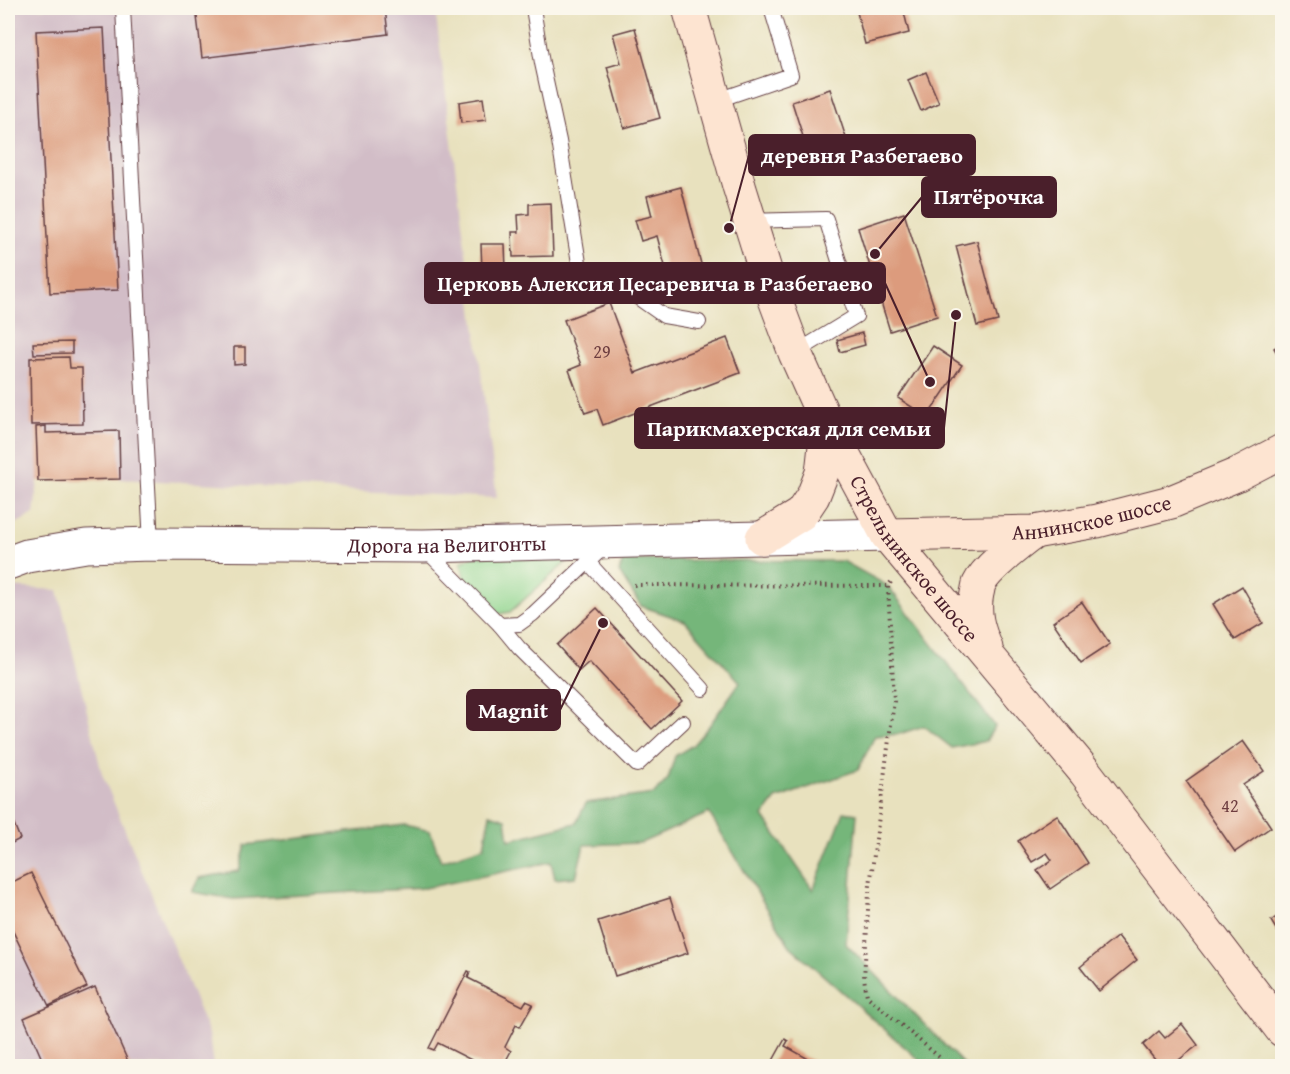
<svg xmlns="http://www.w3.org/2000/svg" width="1290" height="1074" font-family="'Gentium Book Plus',serif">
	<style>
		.industrial { fill: #d2bdc7 }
		.green { fill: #90d58f; stroke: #6d7a5d; stroke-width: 1.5 }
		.forest { fill: #74b67a; stroke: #5f6a52; stroke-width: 1.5 }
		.building { fill: #dc9b7d }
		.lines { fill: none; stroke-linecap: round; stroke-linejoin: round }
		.service-casing { stroke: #623c41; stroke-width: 16 }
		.tertiary-casing { stroke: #623c41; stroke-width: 35 }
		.secondary-casing { stroke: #623c41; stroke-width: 35 }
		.path { stroke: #623c41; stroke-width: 4; stroke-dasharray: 1.5 4.5; stroke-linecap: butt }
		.service { stroke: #fff; stroke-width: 14 }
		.tertiary { stroke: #fff; stroke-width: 33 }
		.secondary { stroke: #fde4d1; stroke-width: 33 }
		.labels { text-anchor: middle; stroke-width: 4.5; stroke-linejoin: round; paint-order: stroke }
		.number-label { font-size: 18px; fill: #6e3e40 }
		.street-label { font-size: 21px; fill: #4a1f2b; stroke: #fbf7ec }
		.leader { fill: none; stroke: #4a1f2b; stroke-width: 2 }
		.callout-dot { fill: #4a1f2b; stroke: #fbf7ec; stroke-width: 2 }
		.callout { fill: #4a1f2b; stroke: #4a1f2b; stroke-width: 2 }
		.callout-label { font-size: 22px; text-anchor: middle; font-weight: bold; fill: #fff }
	</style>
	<rect width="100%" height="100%" fill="#fbf7ec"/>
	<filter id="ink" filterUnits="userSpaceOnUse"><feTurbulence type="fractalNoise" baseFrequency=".0167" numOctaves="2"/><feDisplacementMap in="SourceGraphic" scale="12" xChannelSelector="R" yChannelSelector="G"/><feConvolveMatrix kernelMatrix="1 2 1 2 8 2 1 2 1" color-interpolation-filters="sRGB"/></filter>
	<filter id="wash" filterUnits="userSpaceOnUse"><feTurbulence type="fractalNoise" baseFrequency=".008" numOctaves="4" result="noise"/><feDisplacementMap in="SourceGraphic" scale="24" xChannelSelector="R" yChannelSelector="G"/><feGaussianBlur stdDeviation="1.35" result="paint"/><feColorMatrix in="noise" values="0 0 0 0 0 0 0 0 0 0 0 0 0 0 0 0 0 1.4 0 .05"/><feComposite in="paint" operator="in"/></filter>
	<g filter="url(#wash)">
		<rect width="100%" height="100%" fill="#e8e1be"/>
		<g class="industrial">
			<polygon points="8,8 435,8 497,498 120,479 38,481 34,514 8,528"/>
			<polygon points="8,587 58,590 102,774 209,1034 213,1066 8,1066"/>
		</g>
		<polygon class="green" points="558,552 570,559 510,612 499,614 484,602 465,581 461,562 477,555"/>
		<polygon class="forest" points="623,560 843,561 888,586 995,726 986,741 952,748 924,726 899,734 875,736 858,770 776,799 763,816 813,890 844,812 857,814 846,944 965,1066 926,1066 790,946 709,813 641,843 584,845 576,877 555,879 551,862 425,888 233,899 192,892 199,878 239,871 246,845 404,825 430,831 441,861 484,847 490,814 506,819 509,840 576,823 586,803 654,794 668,779 675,756 693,745 709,726 740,682 685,621 641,606 619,572"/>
		<g id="blocks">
			<g class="building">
				<polygon points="196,8 385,8 388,34 202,58"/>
				<polygon points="856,8 903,8 909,33 865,44"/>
				<polygon points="104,28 118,290 50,293 36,31"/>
				<polygon points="635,28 660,118 624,128 607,67 621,63 613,34"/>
				<polygon points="926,72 939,103 921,111 908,80"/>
				<polygon points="830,89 853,159 814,171 792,102"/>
				<polygon points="483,98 486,120 461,123 459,102"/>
				<polygon points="681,187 706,283 672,292 657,236 641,241 635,220 652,216 647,196"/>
				<polygon points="551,203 553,256 513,257 512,232 519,232 518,215 529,214 529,204"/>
				<polygon points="904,213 937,316 890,331 858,228"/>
				<polygon points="977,241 998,321 977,326 956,246"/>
				<polygon points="481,244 505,244 506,270 482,271"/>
				<polygon points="8,264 9,264 11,290 8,291"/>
				<polygon points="609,303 635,373 727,338 740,373 603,425 597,409 585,413 569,370 581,365 564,320"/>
				<polygon points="862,333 865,345 840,352 837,340"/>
				<polygon points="72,342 72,353 34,354 33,343"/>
				<polygon points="1282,343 1282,362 1274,348"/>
				<polygon points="933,346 962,365 927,417 898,398"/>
				<polygon points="234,347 245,347 245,364 234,365"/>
				<polygon points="69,357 70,368 82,368 83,424 31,425 30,358"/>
				<polygon points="46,426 46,433 119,431 120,479 38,481 36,427"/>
				<polygon points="1242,586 1263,623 1235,640 1213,604"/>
				<polygon points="1082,602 1110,644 1081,663 1053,622"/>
				<polygon points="597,608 682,701 652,729 589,661 579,670 557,645"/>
				<polygon points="1243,741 1264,771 1243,785 1271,827 1235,852 1186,781"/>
				<polygon points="8,809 20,839 8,845"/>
				<polygon points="1057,815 1088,863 1050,889 1037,870 1052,860 1047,853 1032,862 1018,841"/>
				<polygon points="31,873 87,987 49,1006 8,921 8,884"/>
				<polygon points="670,898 688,953 615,976 598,921"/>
				<polygon points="1282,913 1282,939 1271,921"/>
				<polygon points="1118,936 1137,960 1099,991 1080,967"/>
				<polygon points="468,971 470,972 468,978 523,1006 526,1001 533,1004 520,1027 516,1025 505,1047 511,1051 503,1066 483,1066 438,1043 434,1050 429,1048"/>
				<polygon points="95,987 130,1066 45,1066 24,1018"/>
				<polygon points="1182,1024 1198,1045 1171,1066 1160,1066 1143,1045 1159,1031 1165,1038"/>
				<polygon points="785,1039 788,1041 785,1046 821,1066 770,1066"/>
			</g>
		</g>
	</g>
	<g filter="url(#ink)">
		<use href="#blocks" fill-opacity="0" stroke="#623c41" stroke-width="1.5"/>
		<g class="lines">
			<defs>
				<g id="service">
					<polyline points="123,8 151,544"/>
					<polyline points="533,8 542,63 559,141 581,275 617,283 664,316 699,322"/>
					<polyline points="715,101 791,75 771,8"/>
					<polyline points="750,221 826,219 856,316 795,353"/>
					<polyline points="426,550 500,625 519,624 533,614 604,547"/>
					<polyline points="588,562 703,689"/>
					<polyline points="500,625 519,648 637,765 683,722"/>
				</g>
				<g id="tertiary">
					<path id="s1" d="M 8,563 L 27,556 L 86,546 L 151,544 L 423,546 L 887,535"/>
				</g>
				<g id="secondary">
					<path id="s2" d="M 689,8 L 739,186 L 770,286 L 795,353 L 826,422 L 887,535 L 1085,772 L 1282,1030"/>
					<path id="s3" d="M 887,535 L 1034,532 L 1097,521 L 1171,502 L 1236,475 L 1282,451"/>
					<polyline points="762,538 801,514 813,496 822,473 825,446 826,422"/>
					<path d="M 986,648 C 978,630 973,613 977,593 C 978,590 978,587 979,584 C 987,567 1019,544 1034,532"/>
				</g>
			</defs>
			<use href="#service" class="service-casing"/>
			<use href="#tertiary" class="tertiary-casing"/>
			<use href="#secondary" class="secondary-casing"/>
			<g class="path">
				<polyline points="891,582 888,586 894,701 869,893 864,978 867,996 939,1057 943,1066"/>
				<polyline points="634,585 887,586"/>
			</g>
			<use href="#service" class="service"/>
			<use href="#tertiary" class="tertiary"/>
			<use href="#secondary" class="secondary"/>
		</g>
	</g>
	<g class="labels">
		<g class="number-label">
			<text x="602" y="358">29</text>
			<text x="1230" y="812">42</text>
		</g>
		<g class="street-label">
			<text dy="7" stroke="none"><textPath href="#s3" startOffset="206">Аннинское шоссе</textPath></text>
			<text dy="7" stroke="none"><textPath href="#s1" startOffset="441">Дорога на Велигонты</textPath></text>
			<text dy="7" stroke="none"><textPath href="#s2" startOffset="600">Стрельнинское шоссе</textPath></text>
		</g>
	</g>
	<path class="leader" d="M729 228L749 155M875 254L922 197M930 382L885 283M956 315L944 428M603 623L560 710"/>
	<g class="callout-dot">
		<circle cx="729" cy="228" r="6"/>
		<circle cx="875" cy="254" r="6"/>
		<circle cx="930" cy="382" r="6"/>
		<circle cx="956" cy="315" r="6"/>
		<circle cx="603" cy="623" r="6"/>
	</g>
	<g class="callout">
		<rect x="749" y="135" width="226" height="40" rx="6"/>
		<rect x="922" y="177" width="134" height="40" rx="6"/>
		<rect x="425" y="263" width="460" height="40" rx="6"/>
		<rect x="635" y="408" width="309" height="40" rx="6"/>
		<rect x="467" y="690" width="93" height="40" rx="6"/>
	</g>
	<g class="callout-label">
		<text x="862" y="163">деревня Разбегаево</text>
		<text x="989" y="204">Пятёрочка</text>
		<text x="655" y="291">Церковь Алексия Цесаревича в Разбегаево</text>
		<text x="789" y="436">Парикмахерская для семьи</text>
		<text x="513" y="718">Magnit</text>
	</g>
	<rect width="1290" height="1074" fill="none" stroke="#fbf7ec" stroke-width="30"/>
</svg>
